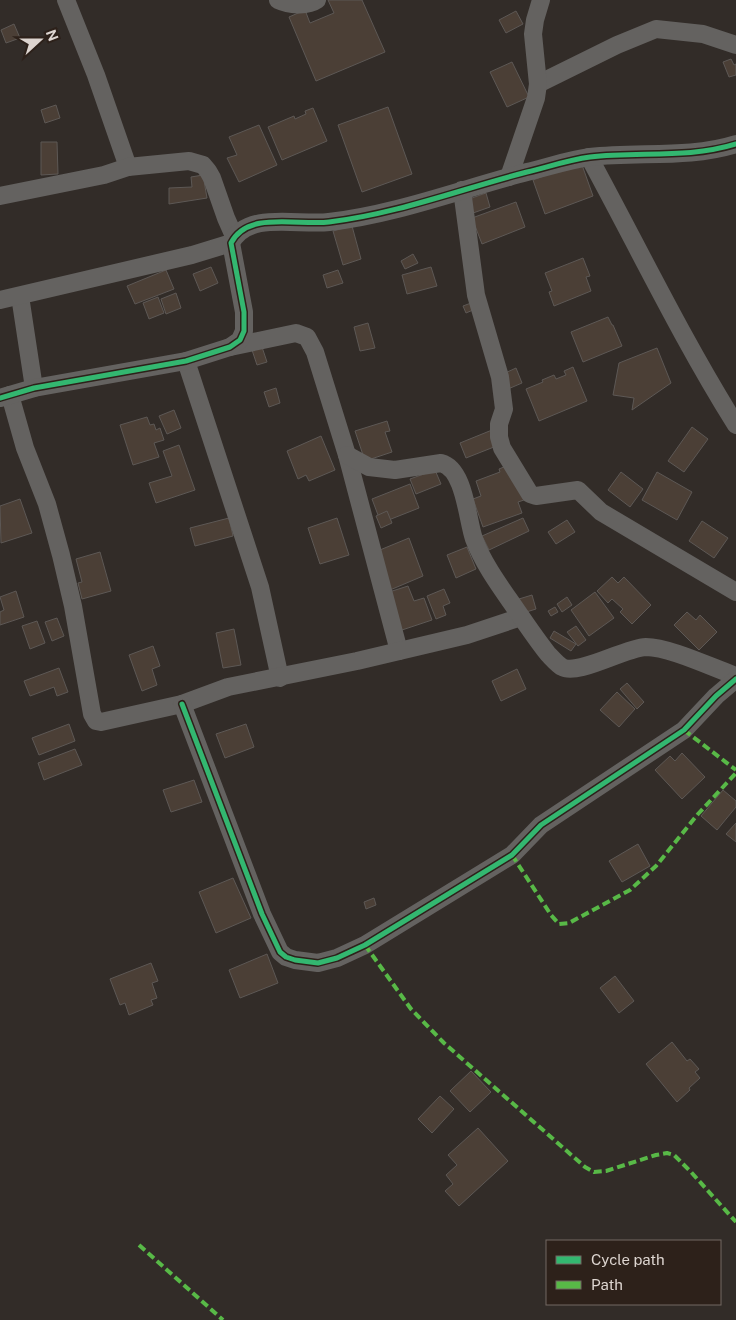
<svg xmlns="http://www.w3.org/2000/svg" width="736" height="1320" font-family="'Public Sans',sans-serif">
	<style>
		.building { fill: #4b3f36; stroke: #5d5855 }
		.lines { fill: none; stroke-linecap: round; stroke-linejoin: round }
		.street { stroke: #646260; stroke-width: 18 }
		.quiet { stroke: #58b947; stroke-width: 4; stroke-dasharray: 8 4; stroke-linecap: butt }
		.cycleway-casing { stroke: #2d211a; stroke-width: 8 }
		.cycleway { stroke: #33b770; stroke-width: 5 }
	</style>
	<rect width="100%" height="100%" fill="#322c28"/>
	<g class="building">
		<polygon points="328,0 362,0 385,52 316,81 289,17 305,10 310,23 334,13"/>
		<polygon points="516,11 523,24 506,33 499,20"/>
		<polygon points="14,24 20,38 6,43 1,30"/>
		<polygon points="731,59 734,65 736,64 736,75 729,77 723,62"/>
		<polygon points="512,62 529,97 507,107 490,72"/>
		<polygon points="56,105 60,118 45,123 41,110"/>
		<polygon points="388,107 412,174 362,192 338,125"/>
		<polygon points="313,108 327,141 282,160 268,127 294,116 295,119 306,114 305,111"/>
		<polygon points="259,125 277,165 239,182 227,158 237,155 229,137"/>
		<polygon points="41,142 57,142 58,174 41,175"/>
		<polygon points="581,162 593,196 545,214 533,180"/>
		<polygon points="203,175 207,198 169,204 169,188 192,187 191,177"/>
		<polygon points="486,193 490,207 473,213 469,199"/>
		<polygon points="516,202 525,227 482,244 472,218"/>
		<polygon points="352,226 361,259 343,265 333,231"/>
		<polygon points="413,254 418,263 405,269 401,261"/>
		<polygon points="583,258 590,276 586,277 591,291 554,306 549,292 552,291 545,273"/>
		<polygon points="211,267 218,283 200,291 193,274"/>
		<polygon points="431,267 437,286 407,294 402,275"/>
		<polygon points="166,270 174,289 135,304 127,286"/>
		<polygon points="338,270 343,283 327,288 323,275"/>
		<polygon points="176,293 181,308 166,314 161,299"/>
		<polygon points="158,297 164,313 149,319 143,303"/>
		<polygon points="471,303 473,310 466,313 463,306"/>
		<polygon points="608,317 612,325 613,325 622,346 583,362 571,332"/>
		<polygon points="368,323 375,348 360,351 354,327"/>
		<polygon points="262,347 267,362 257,365 252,350"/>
		<polygon points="657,348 671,383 632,410 634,398 613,395 619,363"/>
		<polygon points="573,367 587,401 539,421 526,389 543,382 542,380 554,375 556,379 566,375 564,371"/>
		<polygon points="516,368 522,383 508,389 503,374"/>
		<polygon points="276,388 280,403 269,407 264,392"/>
		<polygon points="174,410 181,428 167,434 159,416"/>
		<polygon points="147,417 150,425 154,424 156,430 160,428 164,440 154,443 159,457 133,465 120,425"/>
		<polygon points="387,421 390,431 385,432 392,452 365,461 355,431"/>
		<polygon points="692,427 708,439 684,472 668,461"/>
		<polygon points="492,430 499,445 466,458 460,443"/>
		<polygon points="321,436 335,470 309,481 306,475 298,479 287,451"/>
		<polygon points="179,445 195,490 156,503 149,483 172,476 163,451"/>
		<polygon points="511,464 524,500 518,502 522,513 483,527 473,499 481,496 476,481 500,472 499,469"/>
		<polygon points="435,470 441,484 416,494 410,479"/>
		<polygon points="621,472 643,489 630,507 608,490"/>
		<polygon points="657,472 692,492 677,520 642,500"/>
		<polygon points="410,484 419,508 381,523 372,499"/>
		<polygon points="20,499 32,533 1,543 0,506"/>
		<polygon points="387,511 392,523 381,528 376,516"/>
		<polygon points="229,518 233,536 195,546 190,528"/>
		<polygon points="337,518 349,555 320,564 308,528"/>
		<polygon points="523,518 529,531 489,550 482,536"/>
		<polygon points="567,520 575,532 556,544 548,532"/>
		<polygon points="702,521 728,538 714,558 689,541"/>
		<polygon points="409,538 423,576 390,590 375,552"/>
		<polygon points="467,547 476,569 456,578 447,555"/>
		<polygon points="100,552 111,591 82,599 78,583 82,582 76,559"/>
		<polygon points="612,577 618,583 624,577 651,605 632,624 620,612 623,609 612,599 608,603 597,591"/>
		<polygon points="408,586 414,601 424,598 432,620 399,631 386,593"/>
		<polygon points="444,589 450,603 443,606 446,615 436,619 427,596"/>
		<polygon points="16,591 24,617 0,625 0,612 4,610 0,597"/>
		<polygon points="595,592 614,618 589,636 571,610"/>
		<polygon points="532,595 536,609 523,613 519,599"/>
		<polygon points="567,597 572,605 562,612 557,604"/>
		<polygon points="555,607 558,612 551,616 548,611"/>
		<polygon points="687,612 696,620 700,615 717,632 699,650 674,625"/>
		<polygon points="57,618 64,636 52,641 45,622"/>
		<polygon points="37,621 45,643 30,649 22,626"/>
		<polygon points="576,626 586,640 578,646 567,632"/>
		<polygon points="234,629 241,665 223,668 216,633"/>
		<polygon points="554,631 576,644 571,651 550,638"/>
		<polygon points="153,646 160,666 152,669 157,685 142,691 129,655"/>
		<polygon points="59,668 68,692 57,696 54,687 30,696 24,681"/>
		<polygon points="517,669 526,689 501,701 492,681"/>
		<polygon points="627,683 644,702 637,709 620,689"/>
		<polygon points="617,692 635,709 619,727 600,710"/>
		<polygon points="69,724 75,741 39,755 32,738"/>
		<polygon points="246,724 254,747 225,758 216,734"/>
		<polygon points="75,749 82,765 44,780 38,763"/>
		<polygon points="682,753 705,777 682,799 655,770 670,756 675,761"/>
		<polygon points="194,780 202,802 171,812 163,790"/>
		<polygon points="723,790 736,801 736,807 717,830 701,816"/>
		<polygon points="736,823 736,842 726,834"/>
		<polygon points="638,844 650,866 622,882 609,861"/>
		<polygon points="233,878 251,918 216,933 199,892"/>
		<polygon points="374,898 376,905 366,909 364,902"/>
		<polygon points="267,954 278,983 240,998 229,970"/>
		<polygon points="151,963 158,981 152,983 157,998 151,1000 153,1005 129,1015 125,1003 120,1005 110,979"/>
		<polygon points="615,976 634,1001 619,1013 600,988"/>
		<polygon points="672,1042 687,1061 690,1059 699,1069 695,1072 700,1078 689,1088 690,1090 677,1102 646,1064"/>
		<polygon points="471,1071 491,1092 470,1112 450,1091"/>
		<polygon points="440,1096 454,1109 432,1133 418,1119"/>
		<polygon points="478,1128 508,1161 459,1206 445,1191 453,1184 446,1175 457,1165 448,1155"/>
	</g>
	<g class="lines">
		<g class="street">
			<polyline points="66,0 96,75 128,167"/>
			<path d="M 278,0 C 289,5 307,7 317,0"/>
			<polyline points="538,84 617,45 656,29 703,34 736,45"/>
			<path d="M 589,157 C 638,247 682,339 736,425"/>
			<polyline points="509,177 536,98 538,84 533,34 535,20 541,0"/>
			<polyline points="462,190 476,295 500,377 504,409 499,424 499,437 502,448 530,494 536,496 578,490 601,512 736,592"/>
			<polyline points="0,196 104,175 128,167 189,161 203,165 208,171 212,178 226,218 234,236"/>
			<polyline points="20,296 34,388"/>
			<polyline points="0,300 192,255 231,243"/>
			<polyline points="230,347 296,333 307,337 315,352 347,455 399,651"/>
			<polyline points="186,361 260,587 280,678"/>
			<polyline points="10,395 25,448 47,504 61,555 73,606 92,714 96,721 101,722 182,704 228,687 357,661 467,635 521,617"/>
			<path d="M 0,398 L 34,388 L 186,361 L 230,347 L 240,340 L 244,331 L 244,312 L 231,243 C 248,210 299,226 329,222 C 397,214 461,189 527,172 C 548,167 568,160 590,157 C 638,151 688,159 736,144"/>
			<path d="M 347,455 L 369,467 L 395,470 L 441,463 C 465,469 467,519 474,539 C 483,563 499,585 513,605 C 524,621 536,639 548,654 C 552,658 558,665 562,667 C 578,676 624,648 646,647 C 669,647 713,668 736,676"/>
			<polyline points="182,704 262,914 280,952 286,957 295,960 318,963 337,958 365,945 512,855 541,825 684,730 716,696 736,679"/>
		</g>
		<g class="quiet">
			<polyline points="684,730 736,770"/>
			<polyline points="512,855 551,915 559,924 569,923 630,890 656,866 698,814 736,773"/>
			<polyline points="365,945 411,1009 444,1043 585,1167 594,1172 606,1171 656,1155 667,1153 674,1155 691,1172 736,1222"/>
			<polyline points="139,1245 223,1320"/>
		</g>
		<defs>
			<g id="cycleway">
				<path d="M 0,398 L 34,388 L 186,361 L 230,347 L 240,340 L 244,331 L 244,312 L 231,243 C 248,210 299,226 329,222 C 397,214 461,189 527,172 C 548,167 568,160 590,157 C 638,151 688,159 736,144"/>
				<polyline points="182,704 262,914 280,952 286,957 295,960 318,963 337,958 365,945 512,855 541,825 684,730 716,696 736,679"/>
			</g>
		</defs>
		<use href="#cycleway" class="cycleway-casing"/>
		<use href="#cycleway" class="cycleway"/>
	</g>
	<rect x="546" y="1240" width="175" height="65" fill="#2d211a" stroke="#736963"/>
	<rect x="556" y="1256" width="25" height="8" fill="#33b770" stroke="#736963"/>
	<text x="591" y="1265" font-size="15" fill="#ddd5d0">Cycle path</text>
	<rect x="556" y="1281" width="25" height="8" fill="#58b947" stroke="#736963"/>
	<text x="591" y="1290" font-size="15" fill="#ddd5d0">Path</text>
	<g transform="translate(40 40) rotate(69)" stroke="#2d211a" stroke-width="4" paint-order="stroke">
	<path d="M0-4L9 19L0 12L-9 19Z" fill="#ddd5d0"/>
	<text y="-8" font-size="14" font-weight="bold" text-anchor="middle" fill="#ddd5d0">N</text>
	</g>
</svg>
